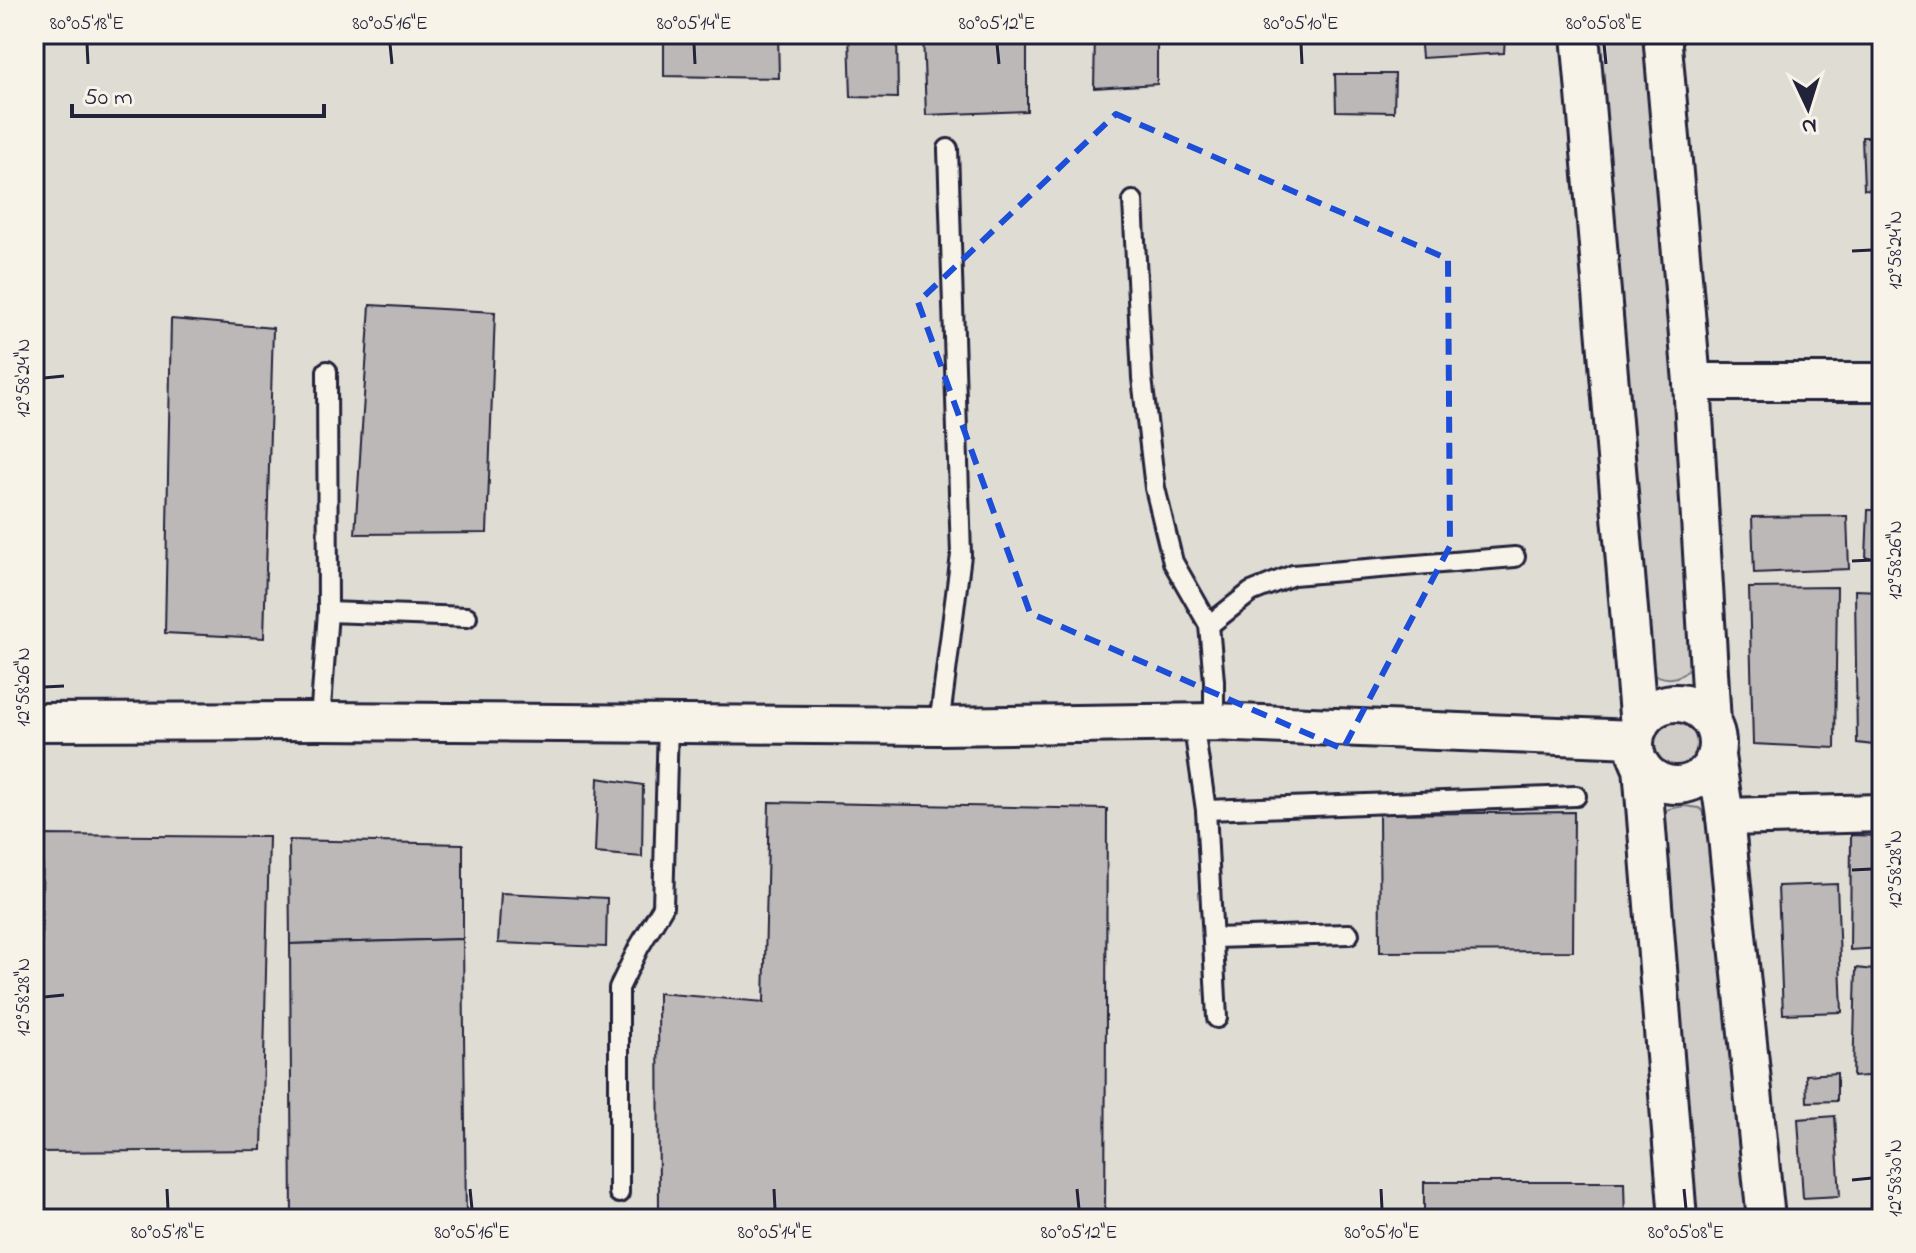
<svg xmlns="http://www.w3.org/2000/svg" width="1916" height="1253" font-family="'Indie Flower',sans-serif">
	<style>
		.built { fill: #dfdcd4 }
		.green { fill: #d1cdc9; stroke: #7a7882; stroke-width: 2 }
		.building { fill: #bbb8b7; stroke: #22223b; stroke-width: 2 }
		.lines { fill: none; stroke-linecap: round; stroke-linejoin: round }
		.lane-casing { stroke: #22223b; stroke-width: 24 }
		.street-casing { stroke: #22223b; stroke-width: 42 }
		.lane { stroke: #f7f3e8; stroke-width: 18 }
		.street { stroke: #f7f3e8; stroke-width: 36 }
		.marked { fill: none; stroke: #1d4ed8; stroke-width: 6; stroke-dasharray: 16 10; stroke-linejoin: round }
		.ticks { fill: none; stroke: #22223b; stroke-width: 3 }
		.neatline { fill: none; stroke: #22223b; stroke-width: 3 }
		.ticks-label { font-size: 20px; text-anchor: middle; fill: #22223b }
	</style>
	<rect width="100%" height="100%" fill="#eeebe1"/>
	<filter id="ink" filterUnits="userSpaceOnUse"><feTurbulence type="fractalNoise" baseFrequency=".0125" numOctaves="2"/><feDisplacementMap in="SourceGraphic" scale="16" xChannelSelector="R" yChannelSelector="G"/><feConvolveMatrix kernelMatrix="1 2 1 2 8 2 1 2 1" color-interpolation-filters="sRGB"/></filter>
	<g filter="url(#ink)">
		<rect class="built" x="34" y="34" width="1848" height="1185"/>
		<g class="green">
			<path d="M 1591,34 L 1648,34 L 1696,658 C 1685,680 1667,684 1647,670 Z"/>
			<circle cx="1678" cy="744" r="25"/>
			<polygon points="1684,806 1699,808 1712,818 1751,1219 1678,1219 1657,819 1669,809"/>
		</g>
		<g class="building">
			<polygon points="664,34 778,34 779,78 664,76"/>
			<polygon points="849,34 897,34 898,98 851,97"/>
			<polygon points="923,34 1027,34 1027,111 926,115"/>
			<polygon points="1095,34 1157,34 1157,84 1094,88"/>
			<polygon points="1420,34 1444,34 1445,41 1505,36 1504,53 1422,58"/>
			<polygon points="1335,74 1395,74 1394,112 1336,111"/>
			<polygon points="1862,137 1882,137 1882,190 1864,189"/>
			<polygon points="370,305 495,312 487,533 355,534"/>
			<polygon points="171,319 273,328 264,638 165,633"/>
			<polygon points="1868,510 1882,510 1882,558 1866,558"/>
			<polygon points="1847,516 1849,569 1754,573 1752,517"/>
			<polygon points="1837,587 1835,748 1753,744 1749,588"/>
			<polygon points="1855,590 1882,591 1882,746 1857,743"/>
			<polygon points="598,778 643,785 642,857 595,853"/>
			<polygon points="769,802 1107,809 1105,1219 921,1219 659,1213 658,993 764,1002"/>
			<polygon points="1574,812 1573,951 1380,952 1379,814"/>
			<polygon points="43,835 269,837 262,1150 39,1152"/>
			<polygon points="1851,835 1882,836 1882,948 1850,950"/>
			<polygon points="289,840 463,844 463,939 290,944"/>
			<polygon points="1837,884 1842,1012 1783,1014 1778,886"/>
			<polygon points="501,893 607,898 606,947 498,943"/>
			<polygon points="463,939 466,1219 292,1219 290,944"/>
			<polygon points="1856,968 1882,971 1882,1075 1853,1077"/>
			<polygon points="1837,1073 1837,1101 1807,1102 1806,1075"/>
			<polygon points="1835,1116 1840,1196 1803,1198 1798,1119"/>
			<polygon points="1424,1182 1624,1182 1625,1219 1424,1219"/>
		</g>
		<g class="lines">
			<defs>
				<g id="lane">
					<polyline points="1133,201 1142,378 1155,488 1173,562 1209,625 1214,681 1214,722"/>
					<polyline points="328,612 467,617"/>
					<polyline points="1209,625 1251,592 1293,575 1515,557"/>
					<polyline points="320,721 328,612 327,371"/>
					<polyline points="1193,722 1206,810 1217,1018"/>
					<polyline points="939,726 961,555 948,149"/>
					<polyline points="1206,810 1576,796"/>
					<polyline points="1214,938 1349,934"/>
					<polyline points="619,1193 619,988 639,947 663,907 668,724"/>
				</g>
				<g id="street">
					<polyline points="1580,34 1639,727"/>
					<polyline points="1662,34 1692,382 1712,723"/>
					<polyline points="1692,382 1882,382"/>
					<circle cx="1676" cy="744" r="41"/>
					<polyline points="34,722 320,721 939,726 1214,722 1634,739"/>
					<polyline points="1716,756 1725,817 1766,1219"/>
					<polyline points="1642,767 1678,1219"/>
					<polyline points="1725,817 1882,813"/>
				</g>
			</defs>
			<use href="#lane" class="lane-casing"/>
			<use href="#street" class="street-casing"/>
			<use href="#lane" class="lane"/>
			<use href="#street" class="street"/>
		</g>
	</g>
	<path class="marked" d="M 1116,114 L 1448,259 L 1450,546 L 1343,749 L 1030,613 L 918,302 Z"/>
	<path class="ticks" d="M 87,44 L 88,64M 390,44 L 392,64M 694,44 L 695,64M 997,44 L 999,64M 1301,44 L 1302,64M 1604,44 L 1606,64M 1852,251 L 1872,250M 44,378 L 64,376M 1852,561 L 1872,560M 44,687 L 64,686M 1852,870 L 1872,869M 44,997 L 64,995M 1852,1180 L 1872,1178M 167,1189 L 168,1209M 470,1189 L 472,1209M 774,1189 L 775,1209M 1077,1189 L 1079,1209M 1381,1189 L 1382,1209M 1684,1189 L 1686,1209"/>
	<rect width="1916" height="1253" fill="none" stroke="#f7f3e8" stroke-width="88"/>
	<g transform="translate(1808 108) rotate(176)" stroke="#f7f3e8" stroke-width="6" paint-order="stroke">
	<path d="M0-6L14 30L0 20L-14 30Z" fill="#22223b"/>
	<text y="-12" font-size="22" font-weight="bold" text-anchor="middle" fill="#22223b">N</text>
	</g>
	<path d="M72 104v12h252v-12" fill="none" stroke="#22223b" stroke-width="4"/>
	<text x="84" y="104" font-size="24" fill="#22223b" stroke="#f7f3e8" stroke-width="6" paint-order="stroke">50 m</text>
	<rect x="44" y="44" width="1828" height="1165" class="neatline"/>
	<g class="ticks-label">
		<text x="87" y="29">80°05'18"E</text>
		<text x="390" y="29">80°05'16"E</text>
		<text x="694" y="29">80°05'14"E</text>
		<text x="997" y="29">80°05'12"E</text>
		<text x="1301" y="29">80°05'10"E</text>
		<text x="1604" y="29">80°05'08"E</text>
		<text transform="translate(1894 250) rotate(-90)" y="7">12°58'24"N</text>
		<text transform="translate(22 378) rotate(-90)" y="7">12°58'24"N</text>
		<text transform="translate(1894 560) rotate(-90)" y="7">12°58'26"N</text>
		<text transform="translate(22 687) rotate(-90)" y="7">12°58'26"N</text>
		<text transform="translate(1894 869) rotate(-90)" y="7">12°58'28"N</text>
		<text transform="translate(22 997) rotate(-90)" y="7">12°58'28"N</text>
		<text transform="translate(1894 1178) rotate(-90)" y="7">12°58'30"N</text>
		<text x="168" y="1238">80°05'18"E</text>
		<text x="472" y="1238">80°05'16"E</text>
		<text x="775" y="1238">80°05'14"E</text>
		<text x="1079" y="1238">80°05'12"E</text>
		<text x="1382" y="1238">80°05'10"E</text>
		<text x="1686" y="1238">80°05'08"E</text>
	</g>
</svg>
